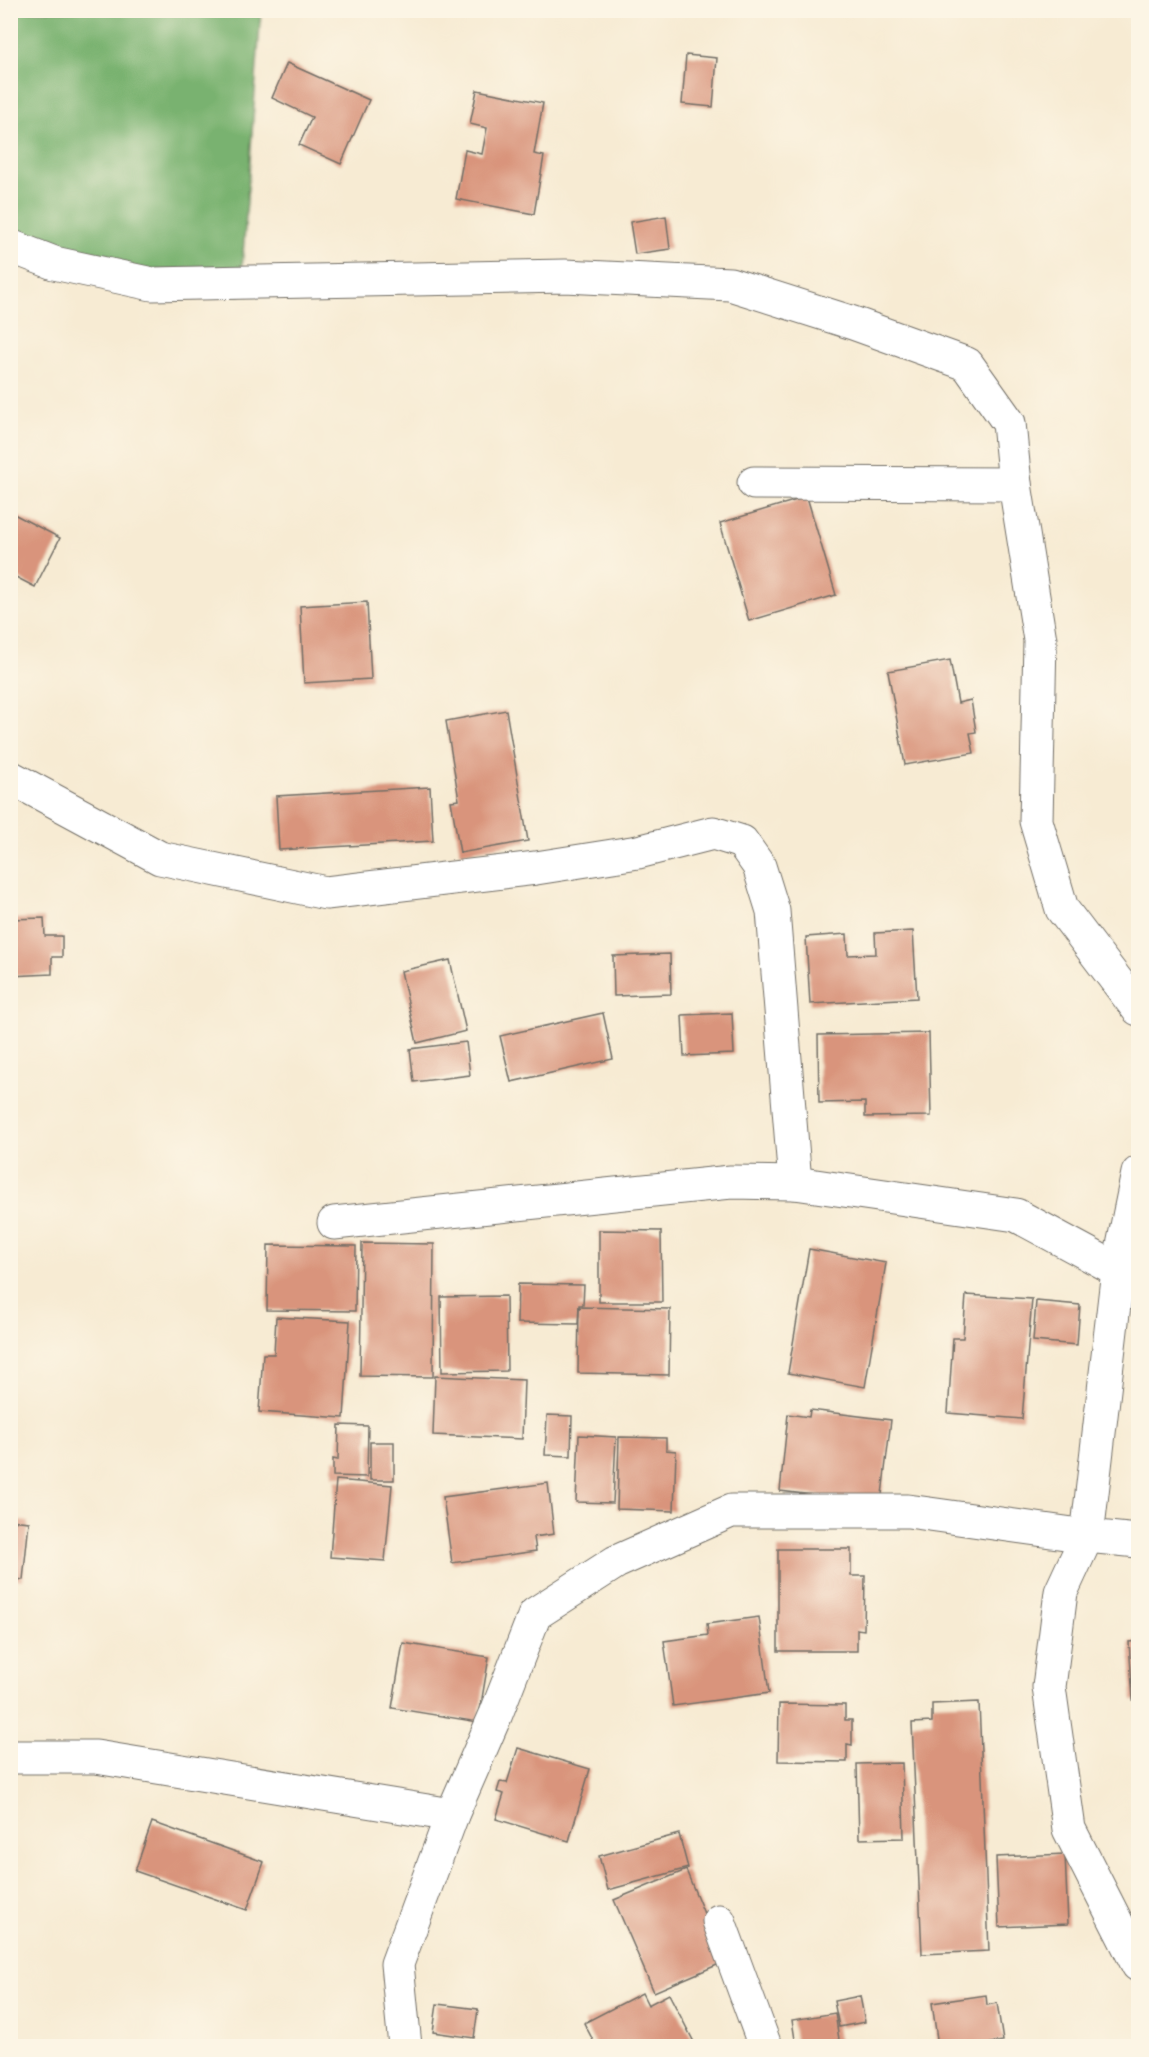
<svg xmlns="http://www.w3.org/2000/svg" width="1149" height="2057" font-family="'Patrick Hand',sans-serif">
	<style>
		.forest { fill: #79b270; stroke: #526e4e; stroke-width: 1.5 }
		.building { fill: #d9947b }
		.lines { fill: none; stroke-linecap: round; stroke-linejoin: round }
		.minor-casing { stroke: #726e66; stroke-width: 35 }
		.minor { stroke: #fff; stroke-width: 33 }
	</style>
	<rect width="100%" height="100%" fill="#fcf5e5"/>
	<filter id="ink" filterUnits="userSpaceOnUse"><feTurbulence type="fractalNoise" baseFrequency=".0167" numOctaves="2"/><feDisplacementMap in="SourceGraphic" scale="12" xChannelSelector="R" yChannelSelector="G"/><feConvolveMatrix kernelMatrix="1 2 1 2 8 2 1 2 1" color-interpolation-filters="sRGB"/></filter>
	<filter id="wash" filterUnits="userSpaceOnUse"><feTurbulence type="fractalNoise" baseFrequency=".008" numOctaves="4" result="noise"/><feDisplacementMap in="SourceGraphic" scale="24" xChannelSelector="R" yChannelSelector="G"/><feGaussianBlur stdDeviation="1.35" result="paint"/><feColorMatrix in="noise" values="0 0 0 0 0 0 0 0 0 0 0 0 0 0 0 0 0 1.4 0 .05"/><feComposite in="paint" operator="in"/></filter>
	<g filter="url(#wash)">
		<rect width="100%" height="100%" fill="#f7ebd3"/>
		<polygon class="forest" points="11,11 261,11 240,295 11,235"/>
		<g id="blocks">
			<g class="building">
				<polygon points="686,55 717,58 713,107 682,104"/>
				<polygon points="287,63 369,100 341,164 299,145 312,117 272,98"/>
				<polygon points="477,90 543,103 534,154 544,156 534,214 456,199 465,150 482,154 487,128 470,124"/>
				<polygon points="666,216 670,249 635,254 630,222"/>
				<polygon points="807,497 836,595 749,621 720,523"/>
				<polygon points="10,512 60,538 35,587 10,574"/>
				<polygon points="367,602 371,679 304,683 300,606"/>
				<polygon points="950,660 958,703 971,700 976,732 970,733 974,753 905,765 888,671"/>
				<polygon points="506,710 528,841 460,853 451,801 459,800 446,721"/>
				<polygon points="430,787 433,841 279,850 276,796"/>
				<polygon points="44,918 45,936 62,936 62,957 52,957 52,974 10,976 10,919"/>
				<polygon points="913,931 917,998 810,1004 806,937 847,934 848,955 876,954 875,933"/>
				<polygon points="670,954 671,994 614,996 613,956"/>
				<polygon points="450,960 466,1031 417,1043 401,971"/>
				<polygon points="603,1013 613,1059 511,1082 500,1036"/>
				<polygon points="732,1013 734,1054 684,1056 682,1015"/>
				<polygon points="929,1033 931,1116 865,1117 865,1102 819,1103 818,1035"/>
				<polygon points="466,1042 470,1075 414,1082 410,1049"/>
				<polygon points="599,1230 661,1231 662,1302 599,1302"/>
				<polygon points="362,1243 434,1244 433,1377 360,1376"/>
				<polygon points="268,1245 356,1246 355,1311 267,1310"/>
				<polygon points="809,1249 886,1263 865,1387 788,1373"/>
				<polygon points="518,1284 584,1285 583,1305 579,1305 578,1324 517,1323"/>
				<polygon points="966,1295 1032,1299 1022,1419 948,1413 953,1338 963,1338"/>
				<polygon points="506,1296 507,1371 442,1372 441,1297"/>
				<polygon points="1036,1301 1080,1305 1077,1345 1033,1341"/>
				<polygon points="579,1307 670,1309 669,1375 578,1373"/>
				<polygon points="276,1317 350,1321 344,1418 259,1412 263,1354 274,1354"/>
				<polygon points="435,1376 524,1380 522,1439 433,1435"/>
				<polygon points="810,1410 891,1420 881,1503 780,1491 788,1414 809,1417"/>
				<polygon points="547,1415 572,1416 571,1456 545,1455"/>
				<polygon points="339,1425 368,1426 367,1477 333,1476 333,1459 338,1460"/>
				<polygon points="579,1435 616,1437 613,1503 576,1502"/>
				<polygon points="619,1437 666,1438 666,1450 676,1451 674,1511 617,1509"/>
				<rect x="370" y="1442" width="24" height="38"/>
				<polygon points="336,1480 392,1485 385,1561 330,1557"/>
				<polygon points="548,1483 554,1534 534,1537 536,1551 452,1563 443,1497"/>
				<polygon points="10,1520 29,1522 23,1580 10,1578"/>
				<polygon points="778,1549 851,1549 851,1576 865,1576 864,1630 857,1629 857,1651 778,1651"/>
				<polygon points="759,1617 769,1693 673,1706 664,1641 708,1635 707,1624"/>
				<polygon points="1138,1641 1138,1700 1133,1700 1129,1642"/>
				<polygon points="403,1643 489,1657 478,1722 392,1708"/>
				<polygon points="979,1702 989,1951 922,1954 912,1723 932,1722 932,1704"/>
				<polygon points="779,1704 845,1705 845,1720 852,1720 852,1745 847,1744 847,1762 778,1761"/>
				<polygon points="518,1748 590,1769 569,1841 496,1819 504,1794 497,1792 500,1782 507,1783"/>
				<polygon points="902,1763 904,1838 859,1839 857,1764"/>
				<polygon points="152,1822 264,1862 247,1910 135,1871"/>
				<polygon points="679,1834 688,1868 608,1890 599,1856"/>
				<polygon points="1065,1854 1068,1924 999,1927 996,1857"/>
				<polygon points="686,1870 724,1962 654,1992 614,1900"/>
				<polygon points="642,1993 648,2005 669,1994 696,2046 596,2046 584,2023"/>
				<polygon points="986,1995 987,2005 997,2003 1003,2041 991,2043 991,2046 938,2046 932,2003"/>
				<polygon points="860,1996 865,2022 839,2027 834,2001"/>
				<polygon points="437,2004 478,2009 474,2038 433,2032"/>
				<polygon points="835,2013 840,2046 796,2046 792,2020"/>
			</g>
		</g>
	</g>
	<g filter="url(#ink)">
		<use href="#blocks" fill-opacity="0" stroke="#726e66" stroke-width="1.5"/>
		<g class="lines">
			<defs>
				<g id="minor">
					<polyline points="10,246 54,263 152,284 565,276 730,284 853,323 967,364 1009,423 1015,484 1040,640 1036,821 1062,909 1138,1009"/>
					<polyline points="754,483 1015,484"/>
					<polyline points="10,777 160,858 326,893 536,868 638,852 713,833 742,842 759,866 773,911 795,1183"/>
					<polyline points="1138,1173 1118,1270 1087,1536 1061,1592 1049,1687 1069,1829 1138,1965"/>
					<polyline points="334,1223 731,1182 795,1183 1016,1215 1118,1270"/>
					<polyline points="10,1757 96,1757 452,1815"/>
					<polyline points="719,1921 765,2046"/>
					<polyline points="405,2046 397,1964 452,1815 496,1714 535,1614 616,1562 731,1511 908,1511 1087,1536 1138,1541"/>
				</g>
			</defs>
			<use href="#minor" class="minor-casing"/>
			<use href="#minor" class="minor"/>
		</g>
	</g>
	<rect width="1149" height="2057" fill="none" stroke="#fcf5e5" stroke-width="36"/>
</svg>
